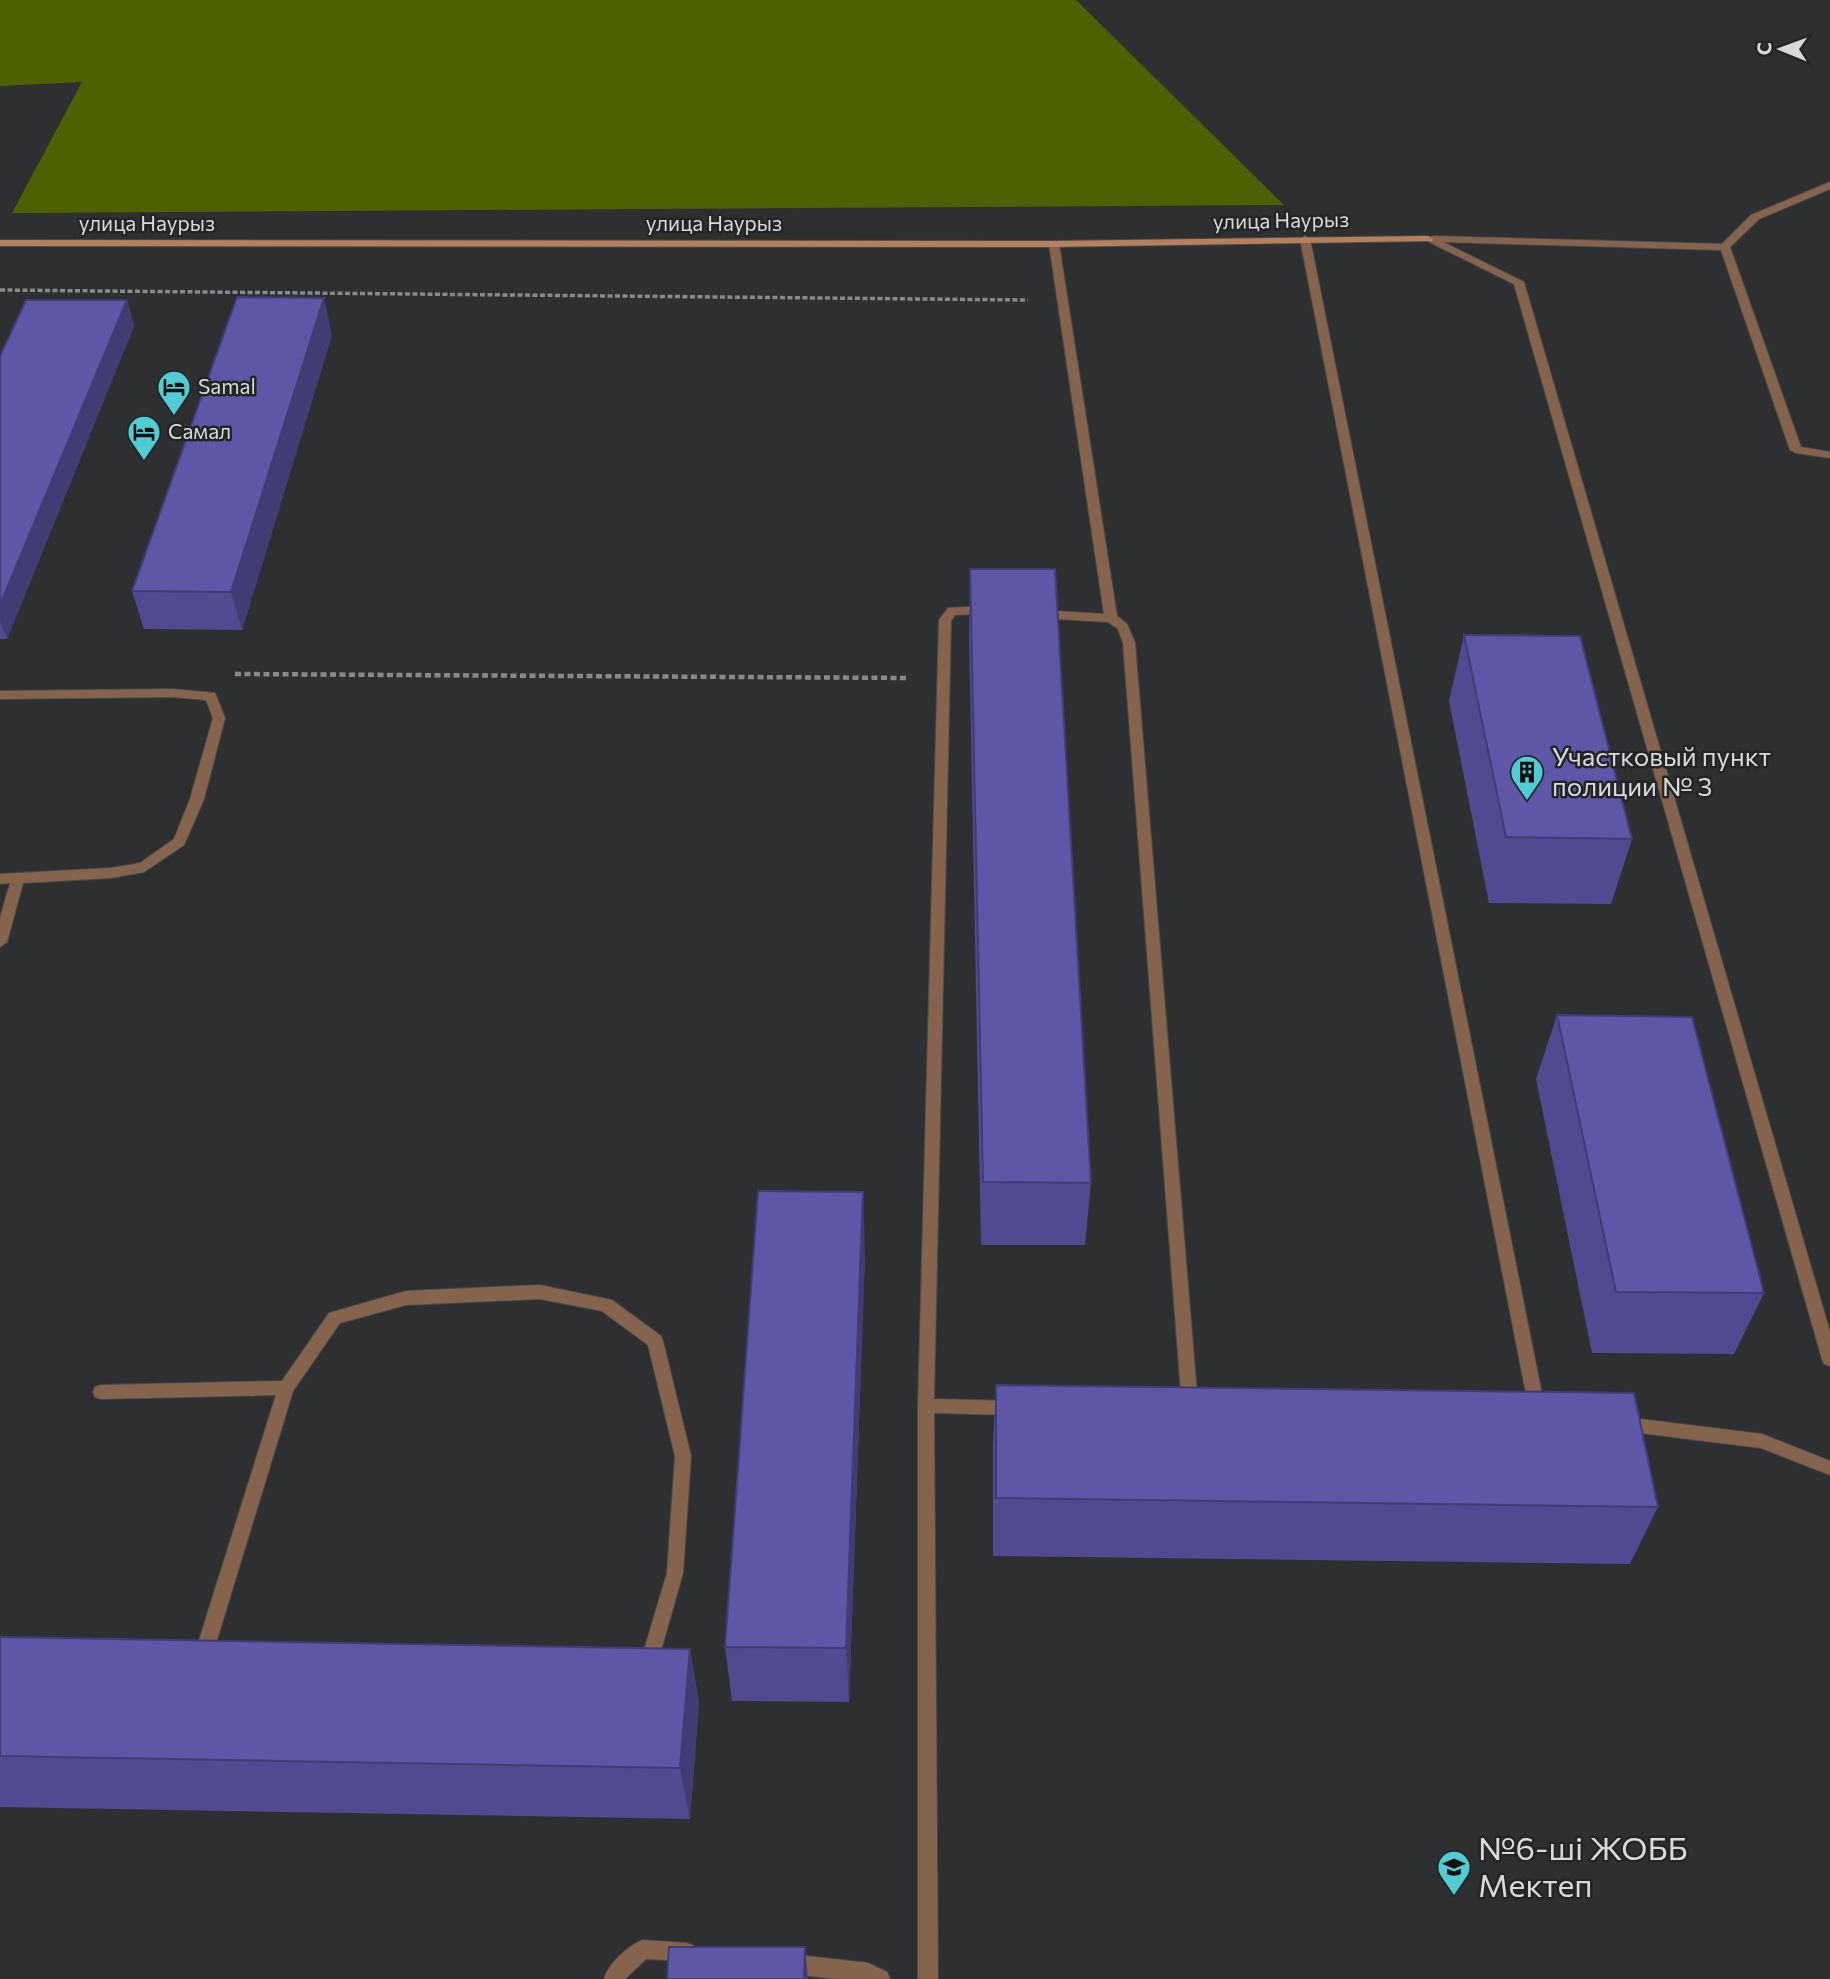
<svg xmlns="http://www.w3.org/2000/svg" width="1830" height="1979" font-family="Commissioner,sans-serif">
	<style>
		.green { fill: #4d6102 }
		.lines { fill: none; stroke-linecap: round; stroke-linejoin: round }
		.lane-casing { stroke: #494a4c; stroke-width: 2 }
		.secondary-casing { stroke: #494a4c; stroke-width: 2 }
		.path-far1 { stroke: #88898b; stroke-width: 3.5; stroke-dasharray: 5 2.5; stroke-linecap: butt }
		.path { stroke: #88898b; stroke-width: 4.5; stroke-dasharray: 6 3.5; stroke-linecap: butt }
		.lane { fill: #86634d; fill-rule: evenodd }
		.secondary { fill: #b7805c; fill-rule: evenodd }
		.wall { fill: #514a90 }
		.shaded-wall { fill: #423c75 }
		.building { fill: #5e56a7; stroke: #423c75; stroke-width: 2 }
		.labels { text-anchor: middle; stroke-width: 5; stroke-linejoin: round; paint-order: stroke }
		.far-street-label { font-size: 21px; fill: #d8d9db; stroke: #242527 }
		.far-poi-label { font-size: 21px; fill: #d8d9db; stroke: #242527; text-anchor: start }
		.poi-label { font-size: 26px; fill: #d8d9db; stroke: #242527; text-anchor: start }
		.near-poi-label { font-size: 32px; fill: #d8d9db; stroke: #242527; text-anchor: start }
	</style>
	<rect width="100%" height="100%" fill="#2e2f31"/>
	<polygon class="green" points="0,0 1076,0 1284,205 12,213 82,82 0,86"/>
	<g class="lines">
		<defs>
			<g id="lane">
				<polygon points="1830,182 1830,189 1759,219 1730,247 1801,447 1830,452 1830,458 1796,453 1790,450 1721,250 1443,242 1524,282 1830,1332 1830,1366 1824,1364 1822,1359 1514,284 1423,239 1433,236 1722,244 1751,215"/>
				<polygon points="1305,236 1310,239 1545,1409 1543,1414 1537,1416 1531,1414 1529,1409 1300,239"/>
				<polygon points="1054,241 1059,244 1117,616 1127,624 1135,643 1198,1406 1196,1411 1190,1413 1184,1411 1182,1406 1123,643 1118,629 1108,622 1040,618 1034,614 1040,610 1104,614 1049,244"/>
				<polygon points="988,606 994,610 992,613 955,615 951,621 934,1399 1013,1401 1019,1403 1021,1408 1019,1413 1013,1415 934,1413 938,1979 918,1979 918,1406 939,620 948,608"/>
				<polygon points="172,689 215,693 225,718 204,799 184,845 144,872 111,878 23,883 7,942 0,947 0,918 10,883 0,884 0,874 111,868 140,863 174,839 190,799 213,718 206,700 172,697 0,699 0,691"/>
				<polygon points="540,1285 612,1300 661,1336 663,1341 691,1456 683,1573 658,1661 642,1664 636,1662 633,1656 636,1650 645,1647 667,1573 675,1456 648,1345 602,1311 540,1299 406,1305 340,1323 293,1391 213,1653 210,1659 204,1661 198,1659 195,1653 276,1395 101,1399 95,1397 93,1392 95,1387 101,1385 282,1381 329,1313 406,1291"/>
				<polygon points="1624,1417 1762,1434 1830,1461 1830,1475 1761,1448 1624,1431 1618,1429 1616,1424 1618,1419"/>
				<path d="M 643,1940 L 686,1943 L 693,1945 L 695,1952 L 693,1959 L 686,1961 L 646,1959 L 625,1979 L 604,1979 C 608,1964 629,1945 643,1940 Z"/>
				<polygon points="790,1954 868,1963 887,1972 890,1979 838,1979 790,1974 783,1971 780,1964 783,1957"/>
			</g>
			<polygon id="secondary" points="1428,236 1433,239 1432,241 1054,247 0,246 0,240 1054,241"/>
		</defs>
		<use href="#lane" class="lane-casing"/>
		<use href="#secondary" class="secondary-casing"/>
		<polyline class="path-far1" points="0,290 1028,300"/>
		<polyline class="path" points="235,674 909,678"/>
		<use href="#lane" class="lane"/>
		<use href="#secondary" class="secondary"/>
	</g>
	<g class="wall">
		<polygon points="127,300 134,326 7,639 0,639 0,356"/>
		<polygon points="332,335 242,630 144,629 132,591"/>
		<polygon points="970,569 1091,1183 1085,1245 981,1245 969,635"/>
		<polygon points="1464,635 1632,839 1611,904 1489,903 1449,701"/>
		<polygon points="1557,1015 1764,1293 1734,1354 1592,1353 1536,1079"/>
		<polygon points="865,1254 849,1702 732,1701 725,1647"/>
		<polygon points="996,1385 1658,1507 1630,1564 993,1556 993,1445"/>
		<polygon points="0,1637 690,1649 699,1703 690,1819 0,1807"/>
	</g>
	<g class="shaded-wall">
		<polygon points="324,298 332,335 242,630 231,592"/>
		<polygon points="127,300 134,326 7,639 0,621 0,605"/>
		<polygon points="863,1192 865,1254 849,1702 846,1648"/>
		<polygon points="690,1649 699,1703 690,1819 680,1768"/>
		<polygon points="805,1947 808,1979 804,1979"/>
	</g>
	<g class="building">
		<polygon points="237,297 324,298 231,592 132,591"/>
		<polygon points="26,300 127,300 0,605 0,356"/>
		<polygon points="970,569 1055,569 1091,1183 983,1182"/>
		<polygon points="1464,635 1580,636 1632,839 1506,837"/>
		<polygon points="1557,1015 1692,1017 1764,1293 1616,1292"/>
		<polygon points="758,1191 863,1192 846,1648 725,1647"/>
		<polygon points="996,1385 1634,1393 1658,1507 996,1498"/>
		<polygon points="0,1637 690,1649 680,1768 0,1756"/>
		<polygon points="669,1947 805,1947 804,1979 667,1979"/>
	</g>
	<defs>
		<symbol id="hotel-pin" viewBox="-11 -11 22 30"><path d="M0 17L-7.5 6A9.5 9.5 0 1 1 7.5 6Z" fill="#51ccd3" stroke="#242527"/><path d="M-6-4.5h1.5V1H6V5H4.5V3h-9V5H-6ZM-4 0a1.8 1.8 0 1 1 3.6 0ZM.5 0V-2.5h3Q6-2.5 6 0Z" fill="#111"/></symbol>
		<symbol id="building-pin" viewBox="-11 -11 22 30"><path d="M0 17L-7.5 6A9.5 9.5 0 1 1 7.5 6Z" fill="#51ccd3" stroke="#242527"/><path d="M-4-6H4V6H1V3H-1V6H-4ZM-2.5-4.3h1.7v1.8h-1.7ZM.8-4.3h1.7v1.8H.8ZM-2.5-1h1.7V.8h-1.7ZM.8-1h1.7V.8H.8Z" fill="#111"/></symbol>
		<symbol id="school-pin" viewBox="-11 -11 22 30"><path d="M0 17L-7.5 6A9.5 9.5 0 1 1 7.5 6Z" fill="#51ccd3" stroke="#242527"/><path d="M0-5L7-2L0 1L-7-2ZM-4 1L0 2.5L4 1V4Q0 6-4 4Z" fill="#111"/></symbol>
	</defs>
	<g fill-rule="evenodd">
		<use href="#hotel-pin" x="155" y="368" width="38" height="52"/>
		<use href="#hotel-pin" x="125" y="413" width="38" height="52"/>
		<use href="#building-pin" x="1508" y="753" width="38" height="52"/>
		<use href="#school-pin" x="1435" y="1848" width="38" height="52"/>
	</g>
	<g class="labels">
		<g class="far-street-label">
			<text transform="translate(1281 221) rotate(-1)" y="7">улица Наурыз</text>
			<text x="147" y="231">улица Наурыз</text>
			<text x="714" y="231">улица Наурыз</text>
		</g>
		<g class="far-poi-label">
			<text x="198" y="394">Samal</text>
			<text x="168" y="439">Самал</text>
		</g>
		<g class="poi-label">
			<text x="1552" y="766">Участковый пункт<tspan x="1552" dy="30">полиции № 3</tspan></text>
		</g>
		<g class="near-poi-label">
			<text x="1478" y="1860">№6-ші ЖОББ<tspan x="1478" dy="37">Мектеп</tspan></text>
		</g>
	</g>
	<g transform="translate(1781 49) rotate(271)" stroke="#242527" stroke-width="5" paint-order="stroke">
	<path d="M0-5L12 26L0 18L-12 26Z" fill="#d8d9db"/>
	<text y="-10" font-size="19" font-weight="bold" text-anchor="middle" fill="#d8d9db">С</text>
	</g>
</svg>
